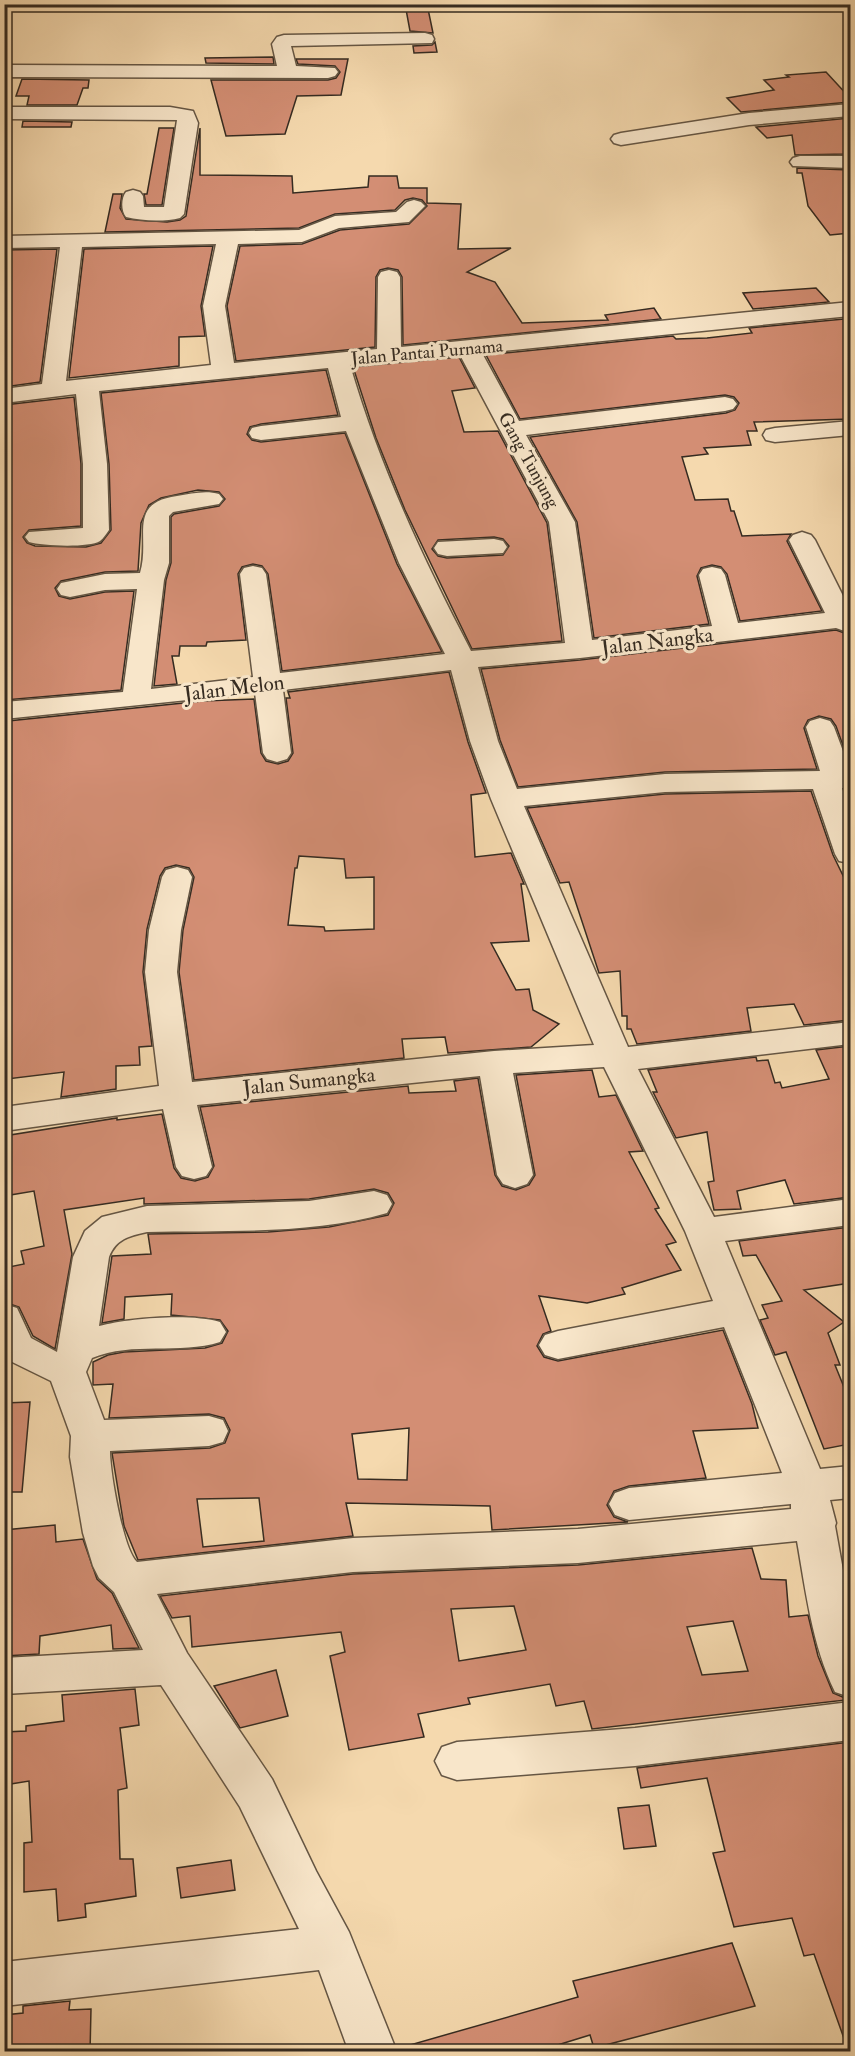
<svg xmlns="http://www.w3.org/2000/svg" width="855" height="2056" font-family="'IM FELL Double Pica',serif">
	<style>
		.building { fill: #d38e74; stroke: #352b21; stroke-width: 1.5; fill-rule: evenodd }
		.lines { fill: none; stroke-linecap: round; stroke-linejoin: round }
		.minor-casing { stroke: #655644; stroke-width: 3 }
		.minor { fill: #f8e6ca; fill-rule: evenodd }
		.labels { text-anchor: middle; stroke-width: 6; stroke-linejoin: round; paint-order: stroke }
		.far-street-label { font-size: 18px; fill: #352b21; stroke: #f8e6ca }
		.street-label { font-size: 21px; fill: #352b21; stroke: #f8e6ca }
	</style>
	<rect width="100%" height="100%" fill="#f5d9ae"/>
	<filter id="stains"><feTurbulence type="fractalNoise" baseFrequency=".00333" numOctaves="4"/><feColorMatrix values="0 0 0 0 .2 0 0 0 0 .09 0 0 0 0 .02 0 0 0 .5 -.17"/></filter>
	<radialGradient id="worn" r=".72"><stop offset=".6" stop-color="#630" stop-opacity="0"/><stop offset="1" stop-color="#630" stop-opacity=".3"/></radialGradient>
	<g class="building">
		<polygon points="405,4 427,4 433,33 410,31"/>
		<polygon points="435,42 437,52 414,53 413,46 432,45"/>
		<polygon points="273,57 274,64 206,63 205,58"/>
		<polygon points="296,59 348,59 341,95 297,96 285,134 226,136 211,80 328,80 336,78 340,72 335,66 298,64"/>
		<polygon points="826,72 850,98 850,102 741,112 727,98 774,90 764,80 789,77 786,75"/>
		<polygon points="22,79 89,80 88,88 83,88 77,105 27,105 29,96 16,96"/>
		<polygon points="850,118 850,144 844,144 848,154 795,155 792,135 767,138 756,127"/>
		<polygon points="23,121 72,122 71,127 22,127"/>
		<polygon points="159,128 174,128 162,205 146,205 144,194 147,194"/>
		<polygon points="200,128 200,175 292,176 293,193 368,187 369,176 397,176 399,188 427,188 427,203 461,204 458,249 511,248 467,272 495,282 522,323 608,320 605,315 654,308 661,319 403,345 402,277 398,270 388,268 380,270 376,277 375,347 236,361 227,306 240,246 302,244 340,230 409,224 427,206 422,200 413,198 405,200 395,210 335,214 299,228 105,232 113,194 122,194 120,208 126,219 167,222 180,220 186,216"/>
		<polygon points="797,168 850,170 850,233 830,235 808,206 802,173 797,173"/>
		<polygon points="213,246 201,306 205,336 179,337 179,366 69,378 84,249"/>
		<polygon points="57,249 40,382 4,387 4,250"/>
		<polygon points="816,288 829,302 753,309 743,293"/>
		<polygon points="844,319 850,328 850,419 754,422 757,431 747,431 751,445 704,448 708,454 682,457 695,500 728,499 731,511 734,511 742,536 791,534 787,541 822,611 740,621 727,574 721,567 712,565 701,568 697,576 709,624 594,638 577,522 530,437 726,413 735,410 739,403 734,397 725,395 520,419 486,355 673,336 676,339 707,338 752,333 749,328"/>
		<path d="M 459,357 L 475,388 L 452,391 L 464,432 L 498,431 L 547,523 L 562,641 L 472,649 L 405,510 L 376,438 L 353,367 ZM 494,537 L 503,539 L 509,546 L 503,555 L 447,558 L 438,556 L 432,549 L 438,540 Z"/>
		<polygon points="326,370 338,415 261,424 250,427 247,434 252,440 261,442 345,433 397,564 442,652 282,671 268,574 262,566 253,564 242,567 238,574 246,640 207,642 206,646 180,646 179,656 172,656 177,684 154,686 166,580 171,563 171,517 174,514 219,506 225,499 219,492 198,490 161,498 149,505 141,523 138,571 105,572 61,581 55,588 59,596 70,599 105,592 134,591 121,690 5,700 4,405 74,397 81,464 81,526 29,530 23,537 27,543 35,546 86,547 101,543 111,530 109,464 101,393"/>
		<polygon points="836,630 850,635 850,765 836,726 831,719 819,716 808,720 804,728 817,769 665,772 518,787 500,740 481,669 580,660"/>
		<path d="M 449,672 L 468,742 L 486,793 L 471,795 L 475,857 L 511,853 L 524,884 L 521,884 L 529,941 L 491,943 L 516,990 L 529,989 L 533,1010 L 559,1024 L 531,1047 L 448,1053 L 445,1037 L 402,1039 L 404,1058 L 194,1080 L 179,972 L 183,930 L 194,877 L 189,868 L 176,865 L 165,868 L 160,876 L 147,929 L 143,972 L 152,1046 L 139,1047 L 140,1065 L 116,1066 L 116,1089 L 61,1097 L 64,1072 L 7,1079 L 4,1054 L 4,785 L 9,785 L 8,721 L 203,701 L 254,699 L 261,753 L 266,761 L 278,764 L 288,761 L 293,753 L 286,698 L 290,698 L 288,692 ZM 299,856 L 344,859 L 346,878 L 374,877 L 374,929 L 325,931 L 324,927 L 288,925 L 295,868 L 297,868 Z"/>
		<polygon points="811,791 833,855 850,890 850,1020 804,1025 794,1004 747,1008 751,1031 637,1044 631,1029 627,1029 627,1016 622,1016 620,971 599,973 569,882 560,883 527,808 665,794"/>
		<polygon points="850,1046 850,1197 794,1204 785,1180 737,1191 741,1209 714,1210 708,1182 714,1181 707,1132 676,1138 653,1092 657,1092 648,1070 756,1057 757,1061 768,1060 775,1083 780,1082 782,1088 829,1079 816,1050"/>
		<path d="M 592,1070 L 599,1097 L 616,1095 L 643,1151 L 629,1152 L 659,1208 L 655,1209 L 676,1242 L 666,1245 L 681,1270 L 622,1288 L 625,1294 L 587,1303 L 539,1296 L 551,1331 L 543,1334 L 537,1346 L 544,1357 L 558,1361 L 723,1330 L 752,1404 L 758,1428 L 693,1431 L 706,1478 L 629,1486 L 614,1491 L 607,1505 L 614,1517 L 628,1522 L 492,1530 L 490,1506 L 346,1503 L 353,1536 L 138,1560 L 124,1526 L 112,1453 L 210,1448 L 225,1443 L 230,1430 L 224,1418 L 209,1414 L 109,1418 L 113,1384 L 93,1385 L 93,1362 L 108,1355 L 124,1352 L 205,1348 L 222,1343 L 228,1331 L 220,1320 L 171,1315 L 172,1294 L 125,1297 L 124,1319 L 102,1323 L 112,1256 L 151,1254 L 148,1234 L 268,1232 L 329,1227 L 388,1215 L 394,1203 L 388,1193 L 374,1189 L 309,1199 L 144,1204 L 144,1198 L 64,1210 L 72,1254 L 55,1349 L 33,1336 L 19,1307 L 4,1302 L 4,1268 L 24,1264 L 21,1251 L 44,1246 L 34,1191 L 4,1196 L 4,1136 L 117,1118 L 117,1120 L 162,1114 L 174,1168 L 181,1178 L 195,1181 L 208,1177 L 214,1166 L 200,1107 L 408,1086 L 409,1093 L 456,1091 L 454,1081 L 478,1078 L 495,1175 L 502,1186 L 516,1190 L 529,1185 L 535,1175 L 516,1075 ZM 409,1428 L 407,1480 L 358,1479 L 352,1434 ZM 259,1498 L 264,1541 L 203,1547 L 197,1499 Z"/>
		<polygon points="850,1227 850,1283 804,1290 844,1322 828,1333 840,1365 835,1365 850,1402 850,1444 824,1449 786,1352 775,1355 760,1320 768,1318 762,1305 782,1301 756,1255 743,1256 739,1241"/>
		<polygon points="30,1402 22,1492 4,1492 4,1403"/>
		<polygon points="55,1525 56,1542 83,1539 97,1579 112,1593 139,1648 113,1649 111,1625 40,1636 39,1654 4,1656 4,1530"/>
		<path d="M 752,1548 L 761,1579 L 786,1580 L 789,1617 L 808,1615 L 818,1656 L 833,1693 L 845,1698 L 846,1700 L 592,1729 L 584,1701 L 556,1706 L 550,1684 L 468,1698 L 470,1704 L 418,1714 L 424,1737 L 349,1750 L 330,1656 L 345,1652 L 341,1632 L 192,1647 L 190,1616 L 172,1618 L 160,1596 L 353,1574 L 578,1565 ZM 514,1606 L 526,1650 L 459,1661 L 451,1609 ZM 733,1621 L 748,1671 L 702,1675 L 687,1627 Z"/>
		<polygon points="276,1670 288,1716 240,1728 214,1686"/>
		<polygon points="135,1689 139,1725 120,1728 127,1788 118,1790 120,1859 133,1859 136,1896 85,1904 86,1917 58,1921 56,1889 24,1892 24,1843 32,1842 29,1781 4,1785 4,1732 26,1731 26,1726 64,1721 62,1695"/>
		<polygon points="850,1742 850,2046 847,2047 814,1954 804,1956 792,1918 734,1927 713,1853 725,1851 707,1778 641,1788 637,1768"/>
		<polygon points="649,1805 656,1846 624,1849 618,1808"/>
		<polygon points="231,1860 235,1890 181,1898 177,1868"/>
		<polygon points="732,1943 755,2006 594,2048 590,2035 535,2052 411,2052 410,2045 578,1997 573,1981"/>
		<polygon points="70,2001 69,2010 91,2009 90,2052 4,2052 4,2015 23,2013 23,2006"/>
	</g>
	<g class="lines">
		<defs>
			<g id="minor">
				<polygon points="425,33 432,35 434,39 432,43 291,46 296,66 335,68 338,72 335,76 328,78 12,77 4,79 4,67 12,65 277,66 272,44 277,37 284,35"/>
				<polygon points="850,104 850,116 749,125 621,145 614,143 611,139 614,135 621,133 749,113"/>
				<path d="M 4,107 L 170,107 L 193,111 L 198,123 L 184,214 L 180,218 C 164,222 142,221 126,217 C 121,211 121,198 126,192 L 133,190 L 140,192 L 143,196 L 144,207 L 164,207 L 177,120 L 4,119 Z"/>
				<polygon points="800,156 850,156 850,168 793,166 790,162 793,158"/>
				<path d="M 414,200 L 421,202 L 425,206 L 409,222 L 339,228 L 302,242 L 238,244 L 225,306 L 234,363 L 377,349 L 378,277 L 381,272 L 389,270 L 397,272 L 400,277 L 401,347 L 850,302 L 850,316 L 482,353 L 519,421 L 725,397 L 733,399 L 737,404 L 733,409 L 725,411 L 526,435 L 575,522 L 592,640 L 712,626 L 699,575 L 703,569 L 712,567 L 721,569 L 725,575 L 738,623 L 825,613 L 789,540 L 793,535 L 802,532 L 811,535 L 815,540 L 850,610 L 850,633 L 836,628 L 580,658 L 478,667 L 498,741 L 517,789 L 665,774 L 820,771 L 806,727 L 810,721 L 820,718 L 830,721 L 834,727 L 850,770 L 850,788 L 842,788 L 850,812 L 850,863 L 839,861 L 835,854 L 813,789 L 665,792 L 524,806 L 628,1047 L 850,1022 L 850,1044 L 638,1069 L 714,1217 L 850,1199 L 850,1225 L 725,1241 L 820,1469 L 850,1466 L 850,1498 L 830,1500 L 836,1523 L 835,1526 L 850,1609 L 850,1697 L 835,1692 C 812,1645 806,1592 797,1541 L 578,1563 L 353,1572 L 157,1594 L 187,1653 L 272,1779 L 316,1871 L 349,1932 L 397,2052 L 349,2052 L 319,1970 L 4,2006 L 4,1962 L 299,1929 L 240,1807 L 161,1685 L 4,1694 L 4,1658 L 143,1650 L 114,1592 L 99,1578 L 93,1566 L 83,1533 L 70,1457 L 71,1436 L 51,1381 L 4,1358 L 4,1304 L 17,1308 L 31,1338 L 57,1352 L 73,1257 L 85,1231 L 102,1217 L 147,1206 L 309,1201 L 374,1191 L 387,1195 L 392,1204 L 387,1213 C 312,1235 224,1230 147,1232 C 129,1236 116,1239 109,1257 L 99,1326 C 129,1318 191,1313 220,1322 L 226,1332 L 220,1342 C 179,1355 133,1341 92,1358 L 86,1372 L 104,1420 L 209,1416 L 223,1420 L 228,1431 L 223,1442 L 209,1446 L 110,1451 C 110,1471 123,1550 137,1562 L 353,1538 L 578,1529 L 791,1509 L 791,1504 L 629,1520 L 615,1515 L 609,1504 L 615,1493 L 629,1488 L 782,1473 L 724,1327 L 558,1359 L 545,1355 L 539,1345 L 545,1335 L 558,1331 L 713,1301 L 685,1231 L 604,1067 L 513,1073 L 533,1175 L 527,1184 L 515,1188 L 503,1184 L 497,1175 L 480,1076 L 197,1105 L 212,1167 L 206,1176 L 194,1179 L 182,1176 L 176,1167 L 163,1109 L 4,1131 L 4,1107 L 159,1086 L 145,972 L 149,930 L 162,877 L 166,870 L 177,867 L 188,870 L 192,877 L 181,930 L 177,972 L 192,1082 L 494,1051 L 594,1045 L 491,799 L 470,741 L 451,670 L 283,690 L 291,753 L 287,759 L 277,762 L 267,759 L 263,753 L 255,693 L 4,719 L 4,702 L 123,692 L 137,589 L 105,590 L 70,597 L 61,595 L 57,589 L 61,583 L 105,574 L 140,573 C 151,537 126,503 177,496 C 191,494 205,490 219,494 L 223,499 L 219,504 L 173,512 L 169,516 L 169,563 L 164,580 L 151,689 L 253,677 L 240,574 L 244,568 L 253,566 L 262,568 L 266,574 L 280,673 L 445,654 L 399,563 L 346,431 L 261,440 L 252,438 L 249,433 L 252,428 L 261,426 L 341,417 L 328,368 L 99,391 L 107,464 L 109,530 C 106,534 103,539 100,541 C 89,548 42,546 29,542 L 25,537 L 29,532 L 83,528 L 83,464 L 76,394 L 4,403 L 4,389 L 42,384 L 60,247 L 4,248 L 4,236 L 299,230 L 335,216 L 396,212 L 407,202 ZM 216,244 L 203,306 L 211,365 L 66,381 L 82,247 ZM 460,355 L 549,522 L 565,643 L 471,651 C 423,559 379,465 350,365 Z"/>
				<polygon points="850,421 850,435 775,442 766,440 763,435 766,430 775,428"/>
				<polygon points="494,539 503,541 507,547 503,553 447,556 438,554 434,548 438,542"/>
				<polygon points="850,1702 850,1740 635,1766 457,1780 442,1775 435,1761 442,1747 457,1742 635,1728"/>
			</g>
		</defs>
		<use href="#minor" class="minor-casing"/>
		<use href="#minor" class="minor"/>
	</g>
	<g class="labels">
		<g class="far-street-label">
			<text transform="translate(427 352) rotate(-5)" y="6">Jalan Pantai Purnama</text>
			<text transform="translate(529 460) rotate(61)" y="6">Gang Tunjung</text>
		</g>
		<g class="street-label">
			<text transform="translate(657 641) rotate(-7)" y="7">Jalan Nangka</text>
			<text transform="translate(234 688) rotate(-7)" y="7">Jalan Melon</text>
			<text transform="translate(309 1081) rotate(-6)" y="7">Jalan Sumangka</text>
		</g>
	</g>
	<rect width="855" height="2056" fill="none" stroke="#f5d9ae" stroke-width="24"/>
	<rect x="6" y="6" width="843" height="2044" fill="none" stroke="#352b21" stroke-width="3"/>
	<rect x="12" y="12" width="831" height="2032" fill="none" stroke="#352b21" stroke-width="1.5"/>
	<rect width="100%" height="100%" filter="url(#stains)"/>
	<rect width="100%" height="100%" fill="url(#worn)"/>
</svg>
